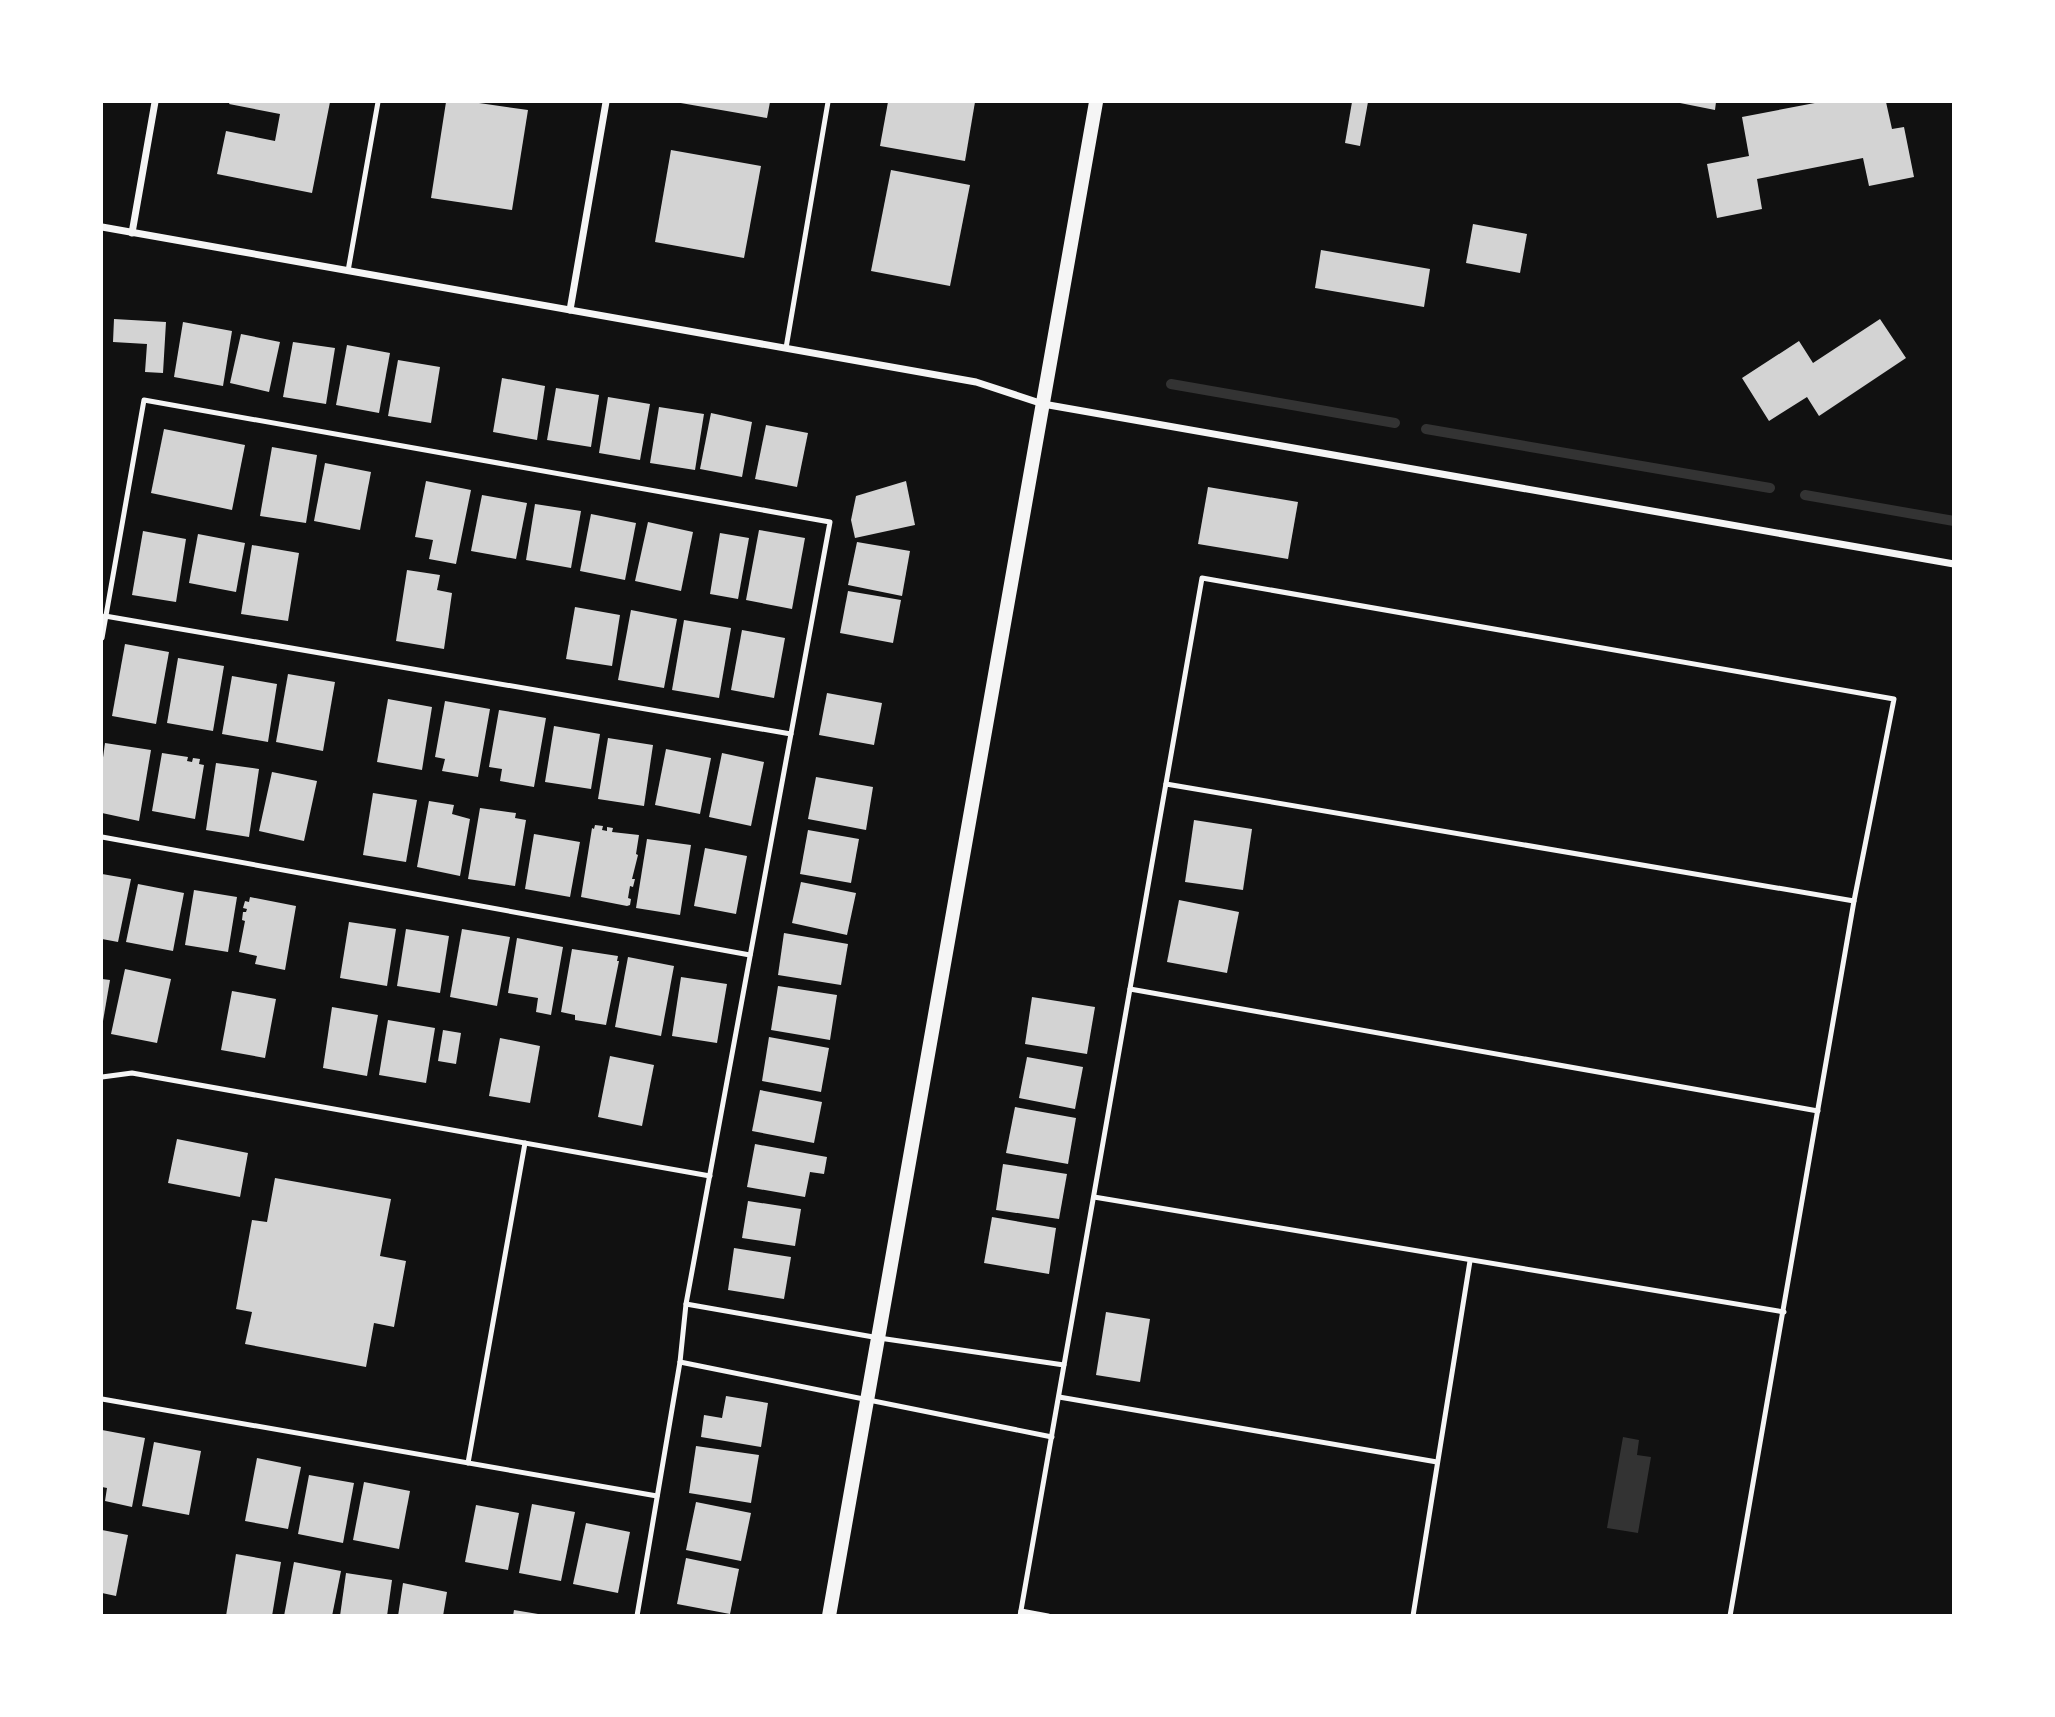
<svg xmlns="http://www.w3.org/2000/svg" width="2055" height="1717" font-family="'IBM Plex Sans',sans-serif">
	<style>
		.water { fill: #333 }
		.lines { fill: none; stroke-linecap: round; stroke-linejoin: round }
		.stream { stroke: #333; stroke-width: 10 }
		.building { fill: #d3d3d3 }
		.service { stroke: #f5f5f5; stroke-width: 5 }
		.minor { stroke: #f5f5f5; stroke-width: 7 }
		.secondary { stroke: #f5f5f5; stroke-width: 14 }
	</style>
	<rect width="100%" height="100%" fill="#111"/>
	<polygon class="water" points="1623,1437 1639,1440 1637,1455 1651,1457 1638,1533 1607,1528"/>
	<g class="lines">
		<g class="stream">
			<polyline points="1171,384 1395,423"/>
			<polyline points="1426,429 1770,488"/>
			<polyline points="1805,495 1954,521"/>
		</g>
	</g>
	<g class="building">
		<polygon points="230,102 330,102 312,193 217,174 226,131 275,141 280,114 229,104"/>
		<polygon points="446,102 472,102 528,110 512,210 431,198"/>
		<polygon points="675,102 770,102 767,118"/>
		<polygon points="888,102 975,102 965,161 880,146"/>
		<polygon points="1352,102 1368,102 1360,146 1345,143"/>
		<polygon points="1675,102 1716,102 1715,110"/>
		<polygon points="1820,102 1886,102 1892,129 1904,127 1914,177 1869,186 1863,158 1757,179 1762,209 1717,218 1707,164 1749,156 1742,117"/>
		<polygon points="671,150 761,166 744,258 655,242"/>
		<polygon points="891,170 970,185 950,286 871,271"/>
		<polygon points="1473,224 1527,234 1520,273 1466,263"/>
		<polygon points="1321,250 1430,269 1424,307 1315,288"/>
		<polygon points="114,319 166,322 163,373 145,372 147,344 113,342"/>
		<polygon points="1880,319 1906,358 1819,416 1807,397 1769,421 1742,378 1799,341 1813,363"/>
		<polygon points="183,322 232,331 223,386 174,377"/>
		<polygon points="241,334 280,342 269,392 230,383"/>
		<polygon points="293,342 335,348 326,404 283,397"/>
		<polygon points="347,345 390,353 379,413 336,405"/>
		<polygon points="398,360 440,367 431,423 388,416"/>
		<polygon points="502,378 545,386 537,440 493,432"/>
		<polygon points="556,388 599,395 591,447 547,440"/>
		<polygon points="608,397 650,404 640,460 599,453"/>
		<polygon points="659,407 704,414 695,470 650,463"/>
		<polygon points="711,413 752,422 742,477 700,469"/>
		<polygon points="766,425 808,433 797,487 755,479"/>
		<polygon points="164,429 245,445 232,510 151,493"/>
		<polygon points="272,447 317,455 306,523 260,516"/>
		<polygon points="325,463 371,472 360,530 314,521"/>
		<polygon points="426,481 471,490 456,564 429,559 433,540 415,537"/>
		<polygon points="906,481 915,525 855,538 851,520 856,496"/>
		<polygon points="1208,487 1298,502 1288,559 1198,544"/>
		<polygon points="482,495 527,503 516,559 471,551"/>
		<polygon points="535,504 581,511 571,568 526,560"/>
		<polygon points="591,514 636,523 625,580 580,571"/>
		<polygon points="648,522 693,532 681,591 635,581"/>
		<polygon points="759,530 805,538 792,609 746,600"/>
		<polygon points="143,531 186,539 176,602 132,595"/>
		<polygon points="720,533 749,538 738,599 710,594"/>
		<polygon points="198,534 245,543 236,592 189,583"/>
		<polygon points="857,542 910,551 902,596 848,585"/>
		<polygon points="252,545 299,553 288,621 241,614"/>
		<polygon points="407,570 440,575 437,590 452,593 444,649 396,641"/>
		<polygon points="848,591 901,600 893,643 840,633"/>
		<polygon points="575,607 620,615 612,666 566,659"/>
		<polygon points="631,610 677,619 664,688 618,680"/>
		<polygon points="684,620 731,628 719,698 672,690"/>
		<polygon points="742,630 785,638 774,698 731,690"/>
		<polygon points="125,644 169,652 156,724 112,716"/>
		<polygon points="178,658 224,666 213,731 167,723"/>
		<polygon points="288,674 335,682 323,751 276,742"/>
		<polygon points="232,676 277,684 268,742 222,734"/>
		<polygon points="827,693 882,703 874,745 819,735"/>
		<polygon points="388,699 432,707 422,770 377,762"/>
		<polygon points="445,701 490,709 478,777 442,771 445,759 435,757"/>
		<polygon points="499,710 546,718 534,787 500,781 502,769 489,767"/>
		<polygon points="554,726 600,734 591,789 545,782"/>
		<polygon points="608,738 653,745 644,806 598,799"/>
		<polygon points="105,743 151,750 139,821 102,813 102,765"/>
		<polygon points="666,749 711,758 700,814 655,805"/>
		<polygon points="162,753 188,757 187,761 192,762 193,758 200,759 199,764 204,765 195,819 152,811"/>
		<polygon points="722,753 764,762 751,826 709,817"/>
		<polygon points="216,763 259,769 249,837 206,830"/>
		<polygon points="272,772 317,781 304,841 259,831"/>
		<polygon points="816,777 873,787 866,830 808,819"/>
		<polygon points="373,793 417,800 406,862 363,855"/>
		<polygon points="429,801 454,805 452,814 470,819 460,876 417,867"/>
		<polygon points="480,808 516,813 515,818 526,820 515,886 468,879"/>
		<polygon points="1194,820 1252,829 1243,890 1185,882"/>
		<polygon points="595,825 603,826 602,830 607,831 607,827 613,828 612,832 639,835 636,854 638,855 632,879 635,879 633,887 630,886 628,898 631,899 630,905 627,906 581,897 592,828 594,829"/>
		<polygon points="808,830 859,839 851,883 800,874"/>
		<polygon points="534,834 580,842 570,897 525,889"/>
		<polygon points="647,839 691,845 680,915 636,908"/>
		<polygon points="705,848 747,856 736,914 694,906"/>
		<polygon points="102,874 131,879 118,942 102,939"/>
		<polygon points="801,882 856,893 847,935 792,923"/>
		<polygon points="138,884 184,893 173,951 126,942"/>
		<polygon points="194,890 237,897 228,952 185,945"/>
		<polygon points="250,897 296,906 285,970 255,964 257,956 239,952 245,921 242,920 243,912 246,912 247,909 243,908 245,901 249,902"/>
		<polygon points="1179,900 1239,912 1227,973 1167,962"/>
		<polygon points="349,922 396,929 387,986 340,978"/>
		<polygon points="406,929 449,936 440,993 397,986"/>
		<polygon points="462,929 510,937 497,1006 450,997"/>
		<polygon points="784,933 848,944 841,985 778,975"/>
		<polygon points="517,938 563,947 551,1015 536,1012 538,998 508,993"/>
		<polygon points="572,949 618,956 617,961 619,961 606,1025 575,1020 575,1015 561,1012"/>
		<polygon points="628,957 674,966 661,1036 615,1027"/>
		<polygon points="125,969 171,979 157,1043 111,1034"/>
		<polygon points="681,977 727,984 717,1043 672,1036"/>
		<polygon points="102,979 110,980 103,1021 102,1021"/>
		<polygon points="778,986 837,995 830,1040 771,1030"/>
		<polygon points="232,991 276,999 265,1058 221,1050"/>
		<polygon points="1032,997 1095,1007 1087,1054 1025,1044"/>
		<polygon points="332,1007 378,1015 367,1076 323,1068"/>
		<polygon points="388,1020 435,1028 426,1083 379,1075"/>
		<polygon points="443,1030 461,1033 456,1064 438,1061"/>
		<polygon points="769,1037 829,1048 821,1092 762,1081"/>
		<polygon points="500,1038 540,1046 530,1103 489,1096"/>
		<polygon points="610,1056 654,1065 642,1126 598,1117"/>
		<polygon points="1027,1057 1083,1067 1075,1109 1019,1098"/>
		<polygon points="760,1090 822,1102 814,1143 752,1131"/>
		<polygon points="1015,1107 1076,1118 1068,1164 1006,1153"/>
		<polygon points="177,1139 248,1153 240,1197 168,1183"/>
		<polygon points="755,1144 827,1157 824,1174 810,1172 805,1197 747,1187"/>
		<polygon points="1003,1164 1067,1174 1059,1219 996,1210"/>
		<polygon points="275,1178 391,1199 380,1256 406,1261 394,1327 374,1323 366,1367 245,1344 252,1312 236,1309 252,1220 267,1222"/>
		<polygon points="748,1201 801,1209 795,1246 742,1238"/>
		<polygon points="992,1217 1056,1228 1049,1274 984,1263"/>
		<polygon points="734,1248 791,1257 784,1299 728,1290"/>
		<polygon points="1106,1312 1150,1319 1140,1382 1096,1375"/>
		<polygon points="726,1396 768,1403 761,1447 701,1437 704,1415 722,1418"/>
		<polygon points="102,1430 145,1438 132,1507 105,1501 107,1488 102,1487"/>
		<polygon points="154,1442 201,1451 189,1515 142,1506"/>
		<polygon points="696,1446 759,1455 751,1503 689,1493"/>
		<polygon points="257,1458 301,1467 288,1529 245,1521"/>
		<polygon points="309,1475 354,1483 343,1543 298,1534"/>
		<polygon points="364,1482 410,1491 399,1549 353,1540"/>
		<polygon points="696,1502 751,1513 741,1561 686,1550"/>
		<polygon points="532,1504 575,1512 561,1581 519,1573"/>
		<polygon points="476,1505 519,1513 508,1570 465,1562"/>
		<polygon points="586,1523 630,1532 618,1593 573,1584"/>
		<polygon points="102,1530 128,1535 116,1596 102,1593"/>
		<polygon points="236,1554 281,1562 272,1616 226,1616"/>
		<polygon points="686,1558 739,1569 730,1614 677,1604"/>
		<polygon points="294,1562 341,1571 332,1616 284,1616"/>
		<polygon points="346,1573 392,1580 387,1616 340,1616"/>
		<polygon points="403,1583 447,1592 443,1616 398,1616"/>
		<polygon points="514,1610 538,1614 537,1616 513,1616"/>
	</g>
	<g class="lines">
		<g class="service">
			<polyline points="348,271 378,102"/>
			<polyline points="786,348 828,102"/>
			<polyline points="105,616 791,734"/>
			<polyline points="102,638 144,400 830,522 686,1304 680,1362 637,1616"/>
			<polyline points="1166,784 1854,901"/>
			<polyline points="102,837 750,955"/>
			<polyline points="1130,989 1818,1111"/>
			<polyline points="102,1077 132,1073 710,1176"/>
			<polyline points="1094,1197 1784,1312"/>
			<polyline points="686,1304 879,1338 1064,1365"/>
			<polyline points="680,1362 1052,1437"/>
			<polyline points="1059,1397 1437,1462"/>
			<polyline points="102,1399 657,1496"/>
			<polyline points="468,1463 525,1143"/>
			<polyline points="1021,1611 1048,1616"/>
			<polyline points="1020,1616 1202,578 1894,699 1854,901 1730,1616"/>
			<polyline points="1413,1616 1470,1261"/>
		</g>
		<g class="minor">
			<polyline points="102,227 976,382 1043,404 1954,564"/>
			<polyline points="132,233 155,102"/>
			<polyline points="570,310 606,102"/>
		</g>
		<polyline class="secondary" points="829,1616 1096,102"/>
	</g>
	<rect width="2055" height="1717" fill="none" stroke="#ffffff" stroke-width="206"/>
</svg>
